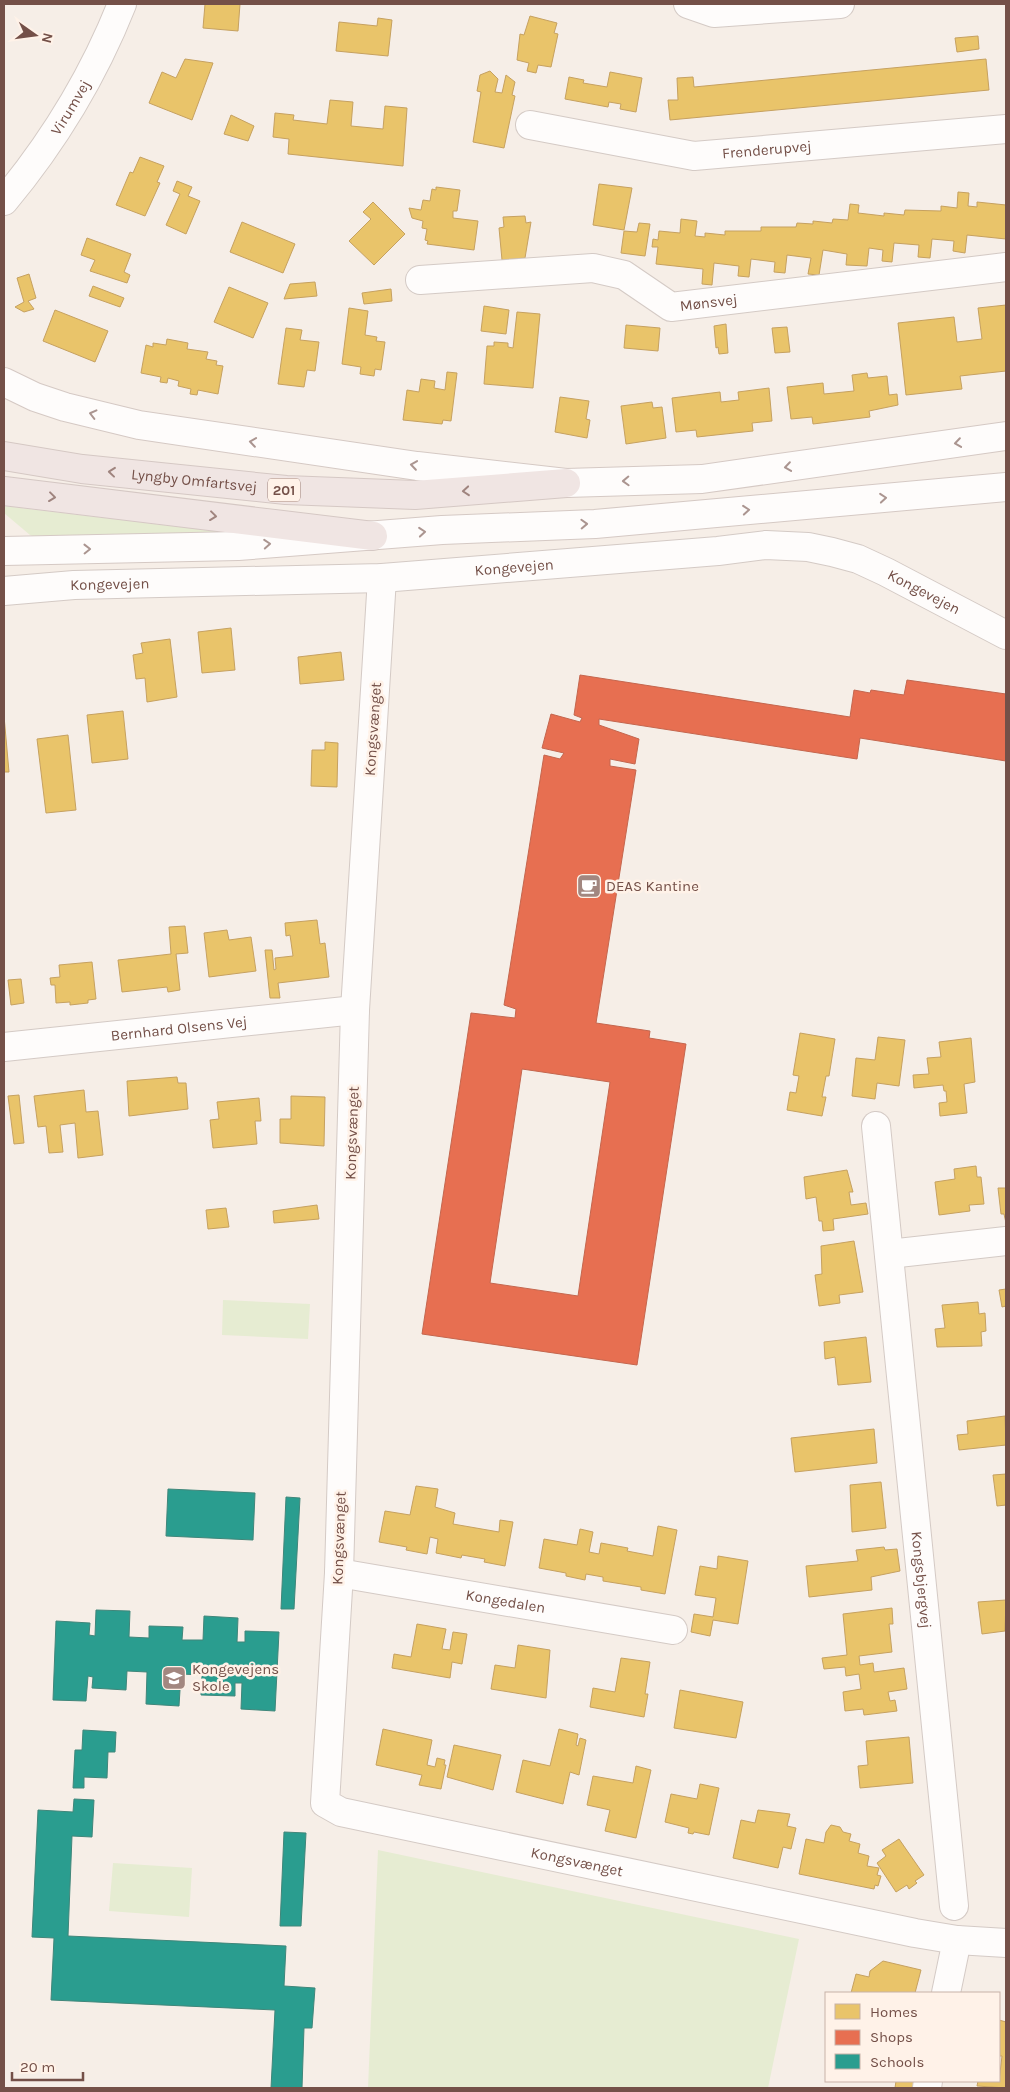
<svg xmlns="http://www.w3.org/2000/svg" width="1010" height="2092" font-family="Karla,sans-serif">
	<style>
		.green { fill: #e6ecd2 }
		.homes { fill: #e9c46a; stroke: #c6a160 }
		.shops { fill: #e76f51; stroke: #c4664e; fill-rule: evenodd }
		.schools { fill: #2a9d8f; stroke: #40867a }
		.lines { fill: none; stroke-linecap: round; stroke-linejoin: round }
		.minor-casing { stroke: #d4cac5; stroke-width: 30 }
		.tertiary-casing { stroke: #d4cac5; stroke-width: 30 }
		.secondary-casing { stroke: #d5c9c4; stroke-width: 30 }
		.motorway-casing { stroke: #d5c8c4; stroke-width: 30 }
		.minor { stroke: #fefcfb; stroke-width: 28 }
		.tertiary { stroke: #fefcfb; stroke-width: 28 }
		.secondary { stroke: #fefcfb; stroke-width: 28 }
		.motorway { stroke: #f0e5e3; stroke-width: 28 }
		.oneway { stroke: #ab9590 }
		.oneway2 { stroke: #9f847e }
		.labels { text-anchor: middle; stroke-width: 5; stroke-linejoin: round; paint-order: stroke }
		.shield { fill: #fff2e8; stroke: #9e8178; stroke-width: 1 }
		.shield-label { font-size: 14px; font-weight: bold; fill: #745048 }
		.street-label { font-size: 15px; fill: #745048; stroke: #fff2e8 }
		.poi-label { font-size: 15px; fill: #745048; stroke: #fff2e8; text-anchor: start }
	</style>
	<rect width="100%" height="100%" fill="#f6eee7"/>
	<g class="green">
		<polygon points="4,506 265,537 40,539 30,535 4,513"/>
		<polygon points="223,1300 310,1304 308,1339 222,1335"/>
		<polygon points="378,1850 799,1939 768,2088 368,2088"/>
		<polygon points="113,1863 192,1868 189,1917 109,1911"/>
	</g>
	<g class="homes">
		<polygon points="205,4 240,4 238,31 203,28"/>
		<polygon points="530,16 557,23 554,33 558,34 551,67 538,65 536,73 527,71 529,63 517,60 520,34 524,35"/>
		<polygon points="378,18 392,20 388,56 336,51 339,22 377,26"/>
		<polygon points="978,36 979,49 957,52 955,38"/>
		<polygon points="185,59 213,63 192,120 149,103 162,72 176,78"/>
		<polygon points="986,59 989,90 670,120 668,100 678,100 677,78 693,77 694,87"/>
		<polygon points="490,71 498,79 495,92 502,93 506,75 515,82 512,95 515,96 504,148 473,142 481,92 477,91 480,75"/>
		<polygon points="610,72 642,78 636,112 620,109 621,104 609,102 608,107 565,99 569,77 584,80 583,83 607,87"/>
		<polygon points="330,100 353,102 351,126 383,129 385,106 407,108 403,166 288,154 289,139 273,137 275,113 294,115 293,120 327,124"/>
		<polygon points="231,115 254,126 248,141 224,134"/>
		<polygon points="140,157 164,166 157,182 160,183 145,216 116,205 130,172 133,173"/>
		<polygon points="177,181 192,187 188,196 200,201 186,234 166,225 180,194 173,191"/>
		<polygon points="599,184 632,188 624,230 593,225"/>
		<polygon points="436,187 460,190 457,211 453,211 453,218 478,221 474,250 427,244 428,241 425,240 427,229 422,228 423,221 412,218 409,208 421,210 423,200 430,201 432,189 436,190"/>
		<polygon points="958,192 969,193 968,206 977,207 977,202 1006,205 1006,239 967,235 965,253 953,251 954,241 932,239 930,258 918,257 919,245 894,243 892,262 882,261 883,250 869,248 867,266 846,265 847,254 823,250 819,275 808,274 811,258 787,255 785,273 774,272 775,262 751,259 749,277 738,276 739,266 714,263 712,285 702,284 703,269 656,264 658,247 652,247 653,239 658,240 659,231 680,233 681,219 697,221 695,236 705,237 705,233 725,235 725,231 761,231 761,227 796,227 797,223 813,224 813,221 832,223 833,219 848,220 850,204 859,205 858,213 884,216 884,213 904,215 905,210 941,211 941,206 957,208"/>
		<polygon points="373,202 405,234 374,265 349,241 371,219 363,212"/>
		<polygon points="525,216 526,223 531,222 525,258 502,260 499,228 504,227 503,217"/>
		<polygon points="242,222 295,244 283,273 230,252"/>
		<polygon points="639,223 650,224 645,256 621,253 624,231 637,232"/>
		<polygon points="87,238 131,254 124,272 130,275 127,283 90,271 95,260 81,255"/>
		<polygon points="29,274 36,298 28,301 34,309 24,312 15,307 24,302 17,278"/>
		<polygon points="315,282 317,296 284,299 290,284"/>
		<polygon points="93,286 124,298 120,307 89,296"/>
		<polygon points="229,287 268,303 253,338 214,322"/>
		<polygon points="391,289 392,301 364,304 362,293"/>
		<polygon points="1006,305 1006,371 960,376 962,389 906,395 898,323 954,317 957,342 982,339 978,308"/>
		<polygon points="484,306 509,310 506,334 481,331"/>
		<polygon points="349,308 368,311 365,335 377,337 376,341 385,342 381,370 375,369 374,376 360,374 361,367 342,364"/>
		<polygon points="55,310 108,331 95,362 43,341"/>
		<polygon points="517,312 540,314 533,388 484,384 487,346 494,346 494,342 508,343 508,347 513,348"/>
		<polygon points="726,324 728,353 719,354 718,347 716,348 714,326"/>
		<polygon points="626,325 660,328 658,351 624,348"/>
		<polygon points="787,327 790,352 775,353 772,328"/>
		<polygon points="286,328 302,330 300,340 319,342 315,371 307,370 304,387 278,384"/>
		<polygon points="167,339 188,343 187,349 208,352 206,359 217,361 216,365 223,366 218,394 198,390 197,395 190,394 191,389 178,386 179,381 168,378 167,383 160,382 161,377 141,373 146,345 153,347 153,343 166,345"/>
		<polygon points="447,372 457,373 451,421 443,420 442,424 403,420 407,390 419,392 421,379 435,381 434,388 445,390"/>
		<polygon points="867,373 868,378 887,376 889,395 897,394 898,405 869,411 870,417 813,424 812,417 791,419 787,387 823,383 824,394 854,391 852,375"/>
		<polygon points="769,388 772,421 752,423 753,431 697,437 696,430 676,432 672,398 720,392 721,402 739,400 738,392"/>
		<polygon points="560,397 589,401 586,419 590,420 587,438 555,432"/>
		<polygon points="652,402 653,408 662,407 666,438 626,444 621,406"/>
		<polygon points="231,628 235,670 202,673 198,632"/>
		<polygon points="170,639 177,697 147,702 145,678 136,679 133,655 143,653 141,643"/>
		<polygon points="341,652 344,680 300,684 298,657"/>
		<polygon points="123,711 128,759 92,763 87,715"/>
		<polygon points="4,716 9,772 4,772"/>
		<polygon points="68,735 76,810 46,813 37,739"/>
		<polygon points="325,742 338,743 337,787 311,786 312,750 325,750"/>
		<polygon points="317,920 320,944 325,943 329,977 278,983 280,998 270,998 265,950 272,950 274,970 276,969 275,958 293,956 290,935 286,936 285,923"/>
		<polygon points="185,926 188,953 176,954 180,990 168,992 167,987 122,992 118,960 171,954 169,927"/>
		<polygon points="227,930 229,940 251,937 256,971 209,977 204,933"/>
		<polygon points="92,962 96,999 88,1000 88,1003 70,1005 70,1002 56,1003 55,985 51,985 50,978 60,977 59,965"/>
		<polygon points="21,979 24,1003 11,1005 8,980"/>
		<polygon points="800,1033 835,1039 829,1076 826,1076 822,1097 826,1097 822,1116 787,1110 790,1092 796,1093 799,1076 793,1075"/>
		<polygon points="878,1037 905,1040 899,1086 877,1083 875,1099 852,1096 856,1058 875,1060"/>
		<polygon points="971,1038 975,1082 964,1084 967,1113 940,1116 939,1103 947,1102 946,1091 944,1091 943,1085 914,1088 913,1075 929,1074 927,1058 941,1057 939,1042"/>
		<polygon points="177,1077 178,1083 186,1083 188,1109 129,1116 127,1081"/>
		<polygon points="84,1090 86,1112 98,1111 103,1155 78,1158 75,1123 60,1125 63,1152 49,1153 46,1126 38,1127 34,1096"/>
		<polygon points="19,1095 24,1143 14,1144 8,1096"/>
		<polygon points="291,1096 325,1097 324,1146 280,1143 280,1119 291,1119"/>
		<polygon points="259,1098 261,1121 255,1121 257,1144 213,1148 210,1120 219,1119 217,1102"/>
		<polygon points="976,1166 977,1177 981,1177 984,1204 969,1205 970,1211 939,1215 935,1182 955,1179 954,1169"/>
		<polygon points="847,1170 853,1192 849,1192 851,1205 866,1203 868,1214 833,1219 834,1230 823,1231 822,1221 819,1221 816,1197 806,1199 804,1177"/>
		<polygon points="998,1188 1006,1188 1006,1223 1004,1214 1001,1214"/>
		<polygon points="317,1205 319,1219 274,1223 273,1211"/>
		<polygon points="226,1208 229,1227 208,1229 206,1210"/>
		<polygon points="854,1241 863,1292 839,1295 840,1303 819,1306 815,1275 822,1274 821,1246"/>
		<polygon points="1006,1289 1006,1306 1002,1307 999,1290"/>
		<polygon points="978,1302 979,1314 985,1313 986,1331 981,1332 982,1346 937,1347 935,1329 945,1328 942,1305"/>
		<polygon points="866,1337 871,1382 838,1385 835,1357 825,1359 824,1342"/>
		<polygon points="1005,1416 1006,1445 959,1450 957,1435 968,1434 967,1421"/>
		<polygon points="874,1429 877,1463 795,1472 791,1438"/>
		<polygon points="1006,1474 1006,1505 997,1506 993,1475"/>
		<polygon points="881,1482 886,1528 852,1532 850,1485"/>
		<polygon points="416,1486 438,1489 435,1507 455,1513 453,1524 499,1532 500,1520 513,1522 505,1566 484,1562 485,1559 462,1555 461,1558 436,1553 438,1539 430,1537 427,1554 406,1550 407,1547 379,1542 385,1511 410,1515"/>
		<polygon points="658,1526 677,1530 665,1594 641,1590 641,1587 603,1581 603,1577 586,1574 585,1580 566,1576 566,1573 539,1568 544,1539 577,1545 580,1529 593,1532 589,1552 599,1554 601,1543 628,1548 627,1551 653,1556"/>
		<polygon points="884,1547 885,1550 897,1549 900,1571 871,1577 872,1590 809,1597 806,1566 858,1561 856,1550"/>
		<polygon points="718,1556 748,1561 738,1624 713,1620 710,1636 691,1632 694,1614 713,1617 716,1598 695,1595 700,1566 717,1569"/>
		<polygon points="1006,1600 1005,1631 982,1634 978,1602"/>
		<polygon points="892,1608 893,1624 889,1624 892,1652 859,1656 860,1665 873,1663 874,1672 904,1668 907,1689 888,1692 890,1701 895,1700 897,1711 864,1715 863,1709 845,1711 843,1692 861,1689 859,1674 846,1676 845,1667 824,1669 822,1658 847,1655 843,1614"/>
		<polygon points="417,1624 446,1629 442,1649 450,1650 453,1632 467,1634 462,1664 452,1662 450,1678 392,1668 394,1654 411,1657"/>
		<polygon points="518,1645 550,1650 546,1698 491,1689 495,1665 515,1668"/>
		<polygon points="621,1658 650,1662 645,1694 648,1694 644,1717 590,1707 593,1688 615,1692"/>
		<polygon points="680,1690 743,1702 736,1738 674,1728"/>
		<polygon points="383,1729 432,1740 427,1765 435,1767 437,1758 445,1760 444,1765 446,1765 441,1789 419,1785 422,1775 376,1765"/>
		<polygon points="559,1729 578,1734 576,1745 578,1746 580,1738 586,1740 579,1775 570,1772 563,1804 516,1792 523,1760 550,1766"/>
		<polygon points="909,1737 913,1783 860,1788 858,1766 868,1765 866,1741"/>
		<polygon points="454,1745 501,1755 493,1790 447,1777"/>
		<polygon points="636,1766 651,1770 636,1838 605,1831 610,1810 587,1805 593,1776 633,1783"/>
		<polygon points="700,1784 719,1788 709,1835 694,1832 693,1834 688,1833 689,1828 665,1822 671,1794 697,1799"/>
		<polygon points="758,1810 790,1814 787,1826 796,1828 791,1849 783,1847 778,1868 733,1858 741,1820 755,1823"/>
		<polygon points="831,1825 840,1827 843,1832 851,1834 849,1841 860,1844 858,1853 869,1856 867,1866 879,1868 877,1875 881,1876 878,1886 875,1885 874,1889 799,1874 806,1839 824,1843 826,1832"/>
		<polygon points="899,1839 924,1875 915,1881 917,1883 909,1889 907,1885 896,1892 877,1863 886,1856 882,1850"/>
		<polygon points="883,1961 921,1970 915,1993 851,1993 856,1974 869,1977 870,1971"/>
		<polygon points="999,2020 1006,2022 1006,2088 977,2086 978,2081 999,2081 1002,2056 999,2056"/>
		<polygon points="896,2081 918,2081 917,2088 895,2088"/>
	</g>
	<path class="shops" d="M 580,675 L 850,717 L 854,690 L 870,693 L 871,690 L 904,695 L 907,680 L 1006,694 L 1006,761 L 860,738 L 857,759 L 599,719 L 599,725 L 639,739 L 635,764 L 610,759 L 610,766 L 636,770 L 596,1023 L 650,1031 L 649,1038 L 686,1044 L 637,1365 L 422,1334 L 471,1013 L 515,1018 L 516,1009 L 504,1005 L 544,755 L 560,759 L 564,753 L 542,748 L 551,714 L 580,722 L 582,718 L 574,715 ZM 522,1069 L 610,1082 L 578,1296 L 490,1283 Z"/>
	<g class="schools">
		<polygon points="168,1489 255,1493 253,1540 166,1536"/>
		<polygon points="286,1497 300,1498 294,1609 281,1609"/>
		<polygon points="96,1610 130,1611 129,1637 149,1638 149,1626 183,1627 182,1640 203,1640 204,1616 238,1618 237,1642 245,1642 245,1631 279,1632 275,1711 241,1709 242,1683 235,1683 235,1696 201,1695 202,1675 181,1674 179,1706 146,1704 147,1672 127,1671 126,1690 92,1688 93,1677 88,1676 86,1701 53,1700 56,1621 90,1623 89,1635 95,1636"/>
		<polygon points="83,1730 116,1732 115,1752 108,1752 107,1778 84,1777 84,1788 73,1788 75,1750 82,1750"/>
		<polygon points="74,1799 94,1800 92,1837 72,1836 68,1936 286,1946 284,1986 315,1988 312,2028 304,2028 302,2088 271,2088 275,2010 51,2000 54,1938 32,1937 38,1810 73,1812"/>
		<polygon points="284,1832 306,1833 301,1926 280,1926"/>
	</g>
	<g class="lines">
		<defs>
			<g id="minor">
				<polyline points="688,4 714,13 840,4"/>
				<path id="s1" d="M 530,125 L 694,156 L 1006,129"/>
				<path id="s2" d="M 420,280 L 593,268 L 624,275 L 671,307 L 1006,267"/>
				<path id="s3" d="M 382,578 L 355,1010 L 339,1573 L 325,1803 L 341,1812 L 915,1933 L 957,1940 L 1006,1943"/>
				<path id="s4" d="M 4,591 L 74,585 L 382,578 L 718,551 L 766,545 L 808,547 L 832,552 L 858,559 L 886,572 L 1006,635"/>
				<path id="s5" d="M 4,1047 L 355,1010"/>
				<path id="s6" d="M 876,1126 L 954,1906"/>
				<polyline points="889,1254 1006,1241"/>
				<path id="s7" d="M 339,1573 L 673,1630"/>
				<polyline points="946,1993 957,1940"/>
				<polyline points="927,2088 928,2081"/>
			</g>
			<g id="tertiary">
				<path id="s8" d="M 4,201 C 54,141 93,77 122,4"/>
			</g>
			<g id="secondary">
				<polyline points="4,382 35,397 65,407 139,425 417,466 566,483 702,479 1006,436"/>
				<polyline points="4,551 238,546 442,530 595,524 1006,487"/>
			</g>
			<g id="motorway">
				<path id="s9" d="M 4,456 L 82,469 L 286,490 L 415,495 L 566,483"/>
				<polyline points="4,491 373,536"/>
			</g>
		</defs>
		<use href="#minor" class="minor-casing"/>
		<use href="#tertiary" class="tertiary-casing"/>
		<use href="#secondary" class="secondary-casing"/>
		<use href="#motorway" class="motorway-casing"/>
		<use href="#minor" class="minor"/>
		<use href="#tertiary" class="tertiary"/>
		<use href="#secondary" class="secondary"/>
		<use href="#motorway" class="motorway"/>
	</g>
	<defs><path id="oneway-chevron" d="M-2-3.5L2.5 0L-2 3.5" fill="none" stroke-width="1.6" stroke-linecap="round" stroke-linejoin="round" transform="scale(1.25)"/></defs>
	<g class="oneway">
		<use href="#oneway-chevron" transform="translate(93 414) rotate(-166)"/>
		<use href="#oneway-chevron" transform="translate(253 442) rotate(-172)"/>
		<use href="#oneway-chevron" transform="translate(958 443) rotate(172)"/>
		<use href="#oneway-chevron" transform="translate(414 465) rotate(-172)"/>
		<use href="#oneway-chevron" transform="translate(788 467) rotate(172)"/>
		<use href="#oneway-chevron" transform="translate(626 481) rotate(178)"/>
		<use href="#oneway-chevron" transform="translate(883 498) rotate(-5)"/>
		<use href="#oneway-chevron" transform="translate(746 510) rotate(-5)"/>
		<use href="#oneway-chevron" transform="translate(584 524) rotate(-2)"/>
		<use href="#oneway-chevron" transform="translate(422 532) rotate(-5)"/>
		<use href="#oneway-chevron" transform="translate(267 544) rotate(-4)"/>
		<use href="#oneway-chevron" transform="translate(87 549) rotate(-1)"/>
	</g>
	<g class="oneway2">
		<use href="#oneway-chevron" transform="translate(112 472) rotate(-174)"/>
		<use href="#oneway-chevron" transform="translate(466 491) rotate(175)"/>
		<use href="#oneway-chevron" transform="translate(52 497) rotate(7)"/>
		<use href="#oneway-chevron" transform="translate(213 516) rotate(7)"/>
	</g>
	<defs>
		<symbol id="cafe-square" viewBox="-11 -11 22 22"><rect x="-9" y="-9" width="18" height="18" rx="4" fill="#a28780" stroke="#fff2e8"/><path d="M-5.5-4.5H6V0H3Q3 3.5 0 3.5H-2.5Q-5.5 3.5-5.5 0ZM3-3.2v2h1.7v-2ZM-6 4.5H4V6H-6Z" fill="#fff"/></symbol>
		<symbol id="school-square" viewBox="-11 -11 22 22"><rect x="-9" y="-9" width="18" height="18" rx="4" fill="#a28780" stroke="#fff2e8"/><path d="M0-5L7-2L0 1L-7-2ZM-4 1L0 2.5L4 1V4Q0 6-4 4Z" fill="#fff"/></symbol>
	</defs>
	<g fill-rule="evenodd">
		<use href="#cafe-square" x="575" y="872" width="28" height="28"/>
		<use href="#school-square" x="160" y="1664" width="28" height="28"/>
	</g>
	<g class="labels">
		<rect class="shield" x="268" y="478.5" width="32" height="23" rx="4"/>
		<g class="shield-label">
			<text x="284" y="495">201</text>
		</g>
		<g class="street-label">
			<text dy="5" stroke="none"><textPath href="#s8" startOffset="115">Virumvej</textPath></text>
			<text dy="5" stroke="none"><textPath href="#s1" startOffset="240">Frenderupvej</textPath></text>
			<text dy="5" stroke="none"><textPath href="#s2" startOffset="300">Mønsvej</textPath></text>
			<text dy="5" stroke="none"><textPath href="#s9" startOffset="192">Lyngby Omfartsvej</textPath></text>
			<text dy="5" stroke="none"><textPath href="#s4" startOffset="511">Kongevejen</textPath></text>
			<text dy="5" stroke="none"><textPath href="#s4" startOffset="106">Kongevejen</textPath></text>
			<text dy="5" stroke="none"><textPath href="#s4" startOffset="931">Kongevejen</textPath></text>
			<text transform="translate(373 729) rotate(-86)" y="5">Kongsvænget</text>
			<text dy="5" stroke="none"><textPath href="#s5" startOffset="176">Bernhard Olsens Vej</textPath></text>
			<text transform="translate(352 1133) rotate(-88)" y="5">Kongsvænget</text>
			<text transform="translate(339 1538) rotate(-88)" y="5">Kongsvænget</text>
			<text dy="5" stroke="none"><textPath href="#s6" startOffset="456">Kongsbjergvej</textPath></text>
			<text dy="5" stroke="none"><textPath href="#s7" startOffset="169">Kongedalen</textPath></text>
			<text dy="5" stroke="none"><textPath href="#s3" startOffset="1486">Kongsvænget</textPath></text>
		</g>
		<g class="poi-label">
			<text x="606" y="891">DEAS Kantine</text>
			<text x="192" y="1674">Kongevejens<tspan x="192" dy="17">Skole</tspan></text>
		</g>
	</g>
	<rect width="1010" height="2092" fill="none" stroke="#745048" stroke-width="10"/>
	<rect x="825" y="1992" width="175" height="90" fill="#fff2e8" stroke="#c7b1a8"/>
	<rect x="835" y="2004" width="25" height="15" fill="#e9c46a" stroke="#c7b1a8"/>
	<text x="870" y="2017" font-size="15" fill="#745048">Homes</text>
	<rect x="835" y="2030" width="25" height="15" fill="#e76f51" stroke="#c7b1a8"/>
	<text x="870" y="2042" font-size="15" fill="#745048">Shops</text>
	<rect x="835" y="2054" width="25" height="15" fill="#2a9d8f" stroke="#c7b1a8"/>
	<text x="870" y="2067" font-size="15" fill="#745048">Schools</text>
	<g transform="translate(35 35) rotate(104)" stroke="#fff2e8" stroke-width="4" paint-order="stroke">
	<path d="M0-4L9 19L0 12L-9 19Z" fill="#745048"/>
	<text y="-8" font-size="14" font-weight="bold" text-anchor="middle" fill="#745048">N</text>
	</g>
	<path d="M12 2072v8h71v-8" fill="none" stroke="#745048" stroke-width="2.5"/>
	<text x="20" y="2072" font-size="15" fill="#745048" stroke="#fff2e8" stroke-width="4" paint-order="stroke">20 m</text>
</svg>
